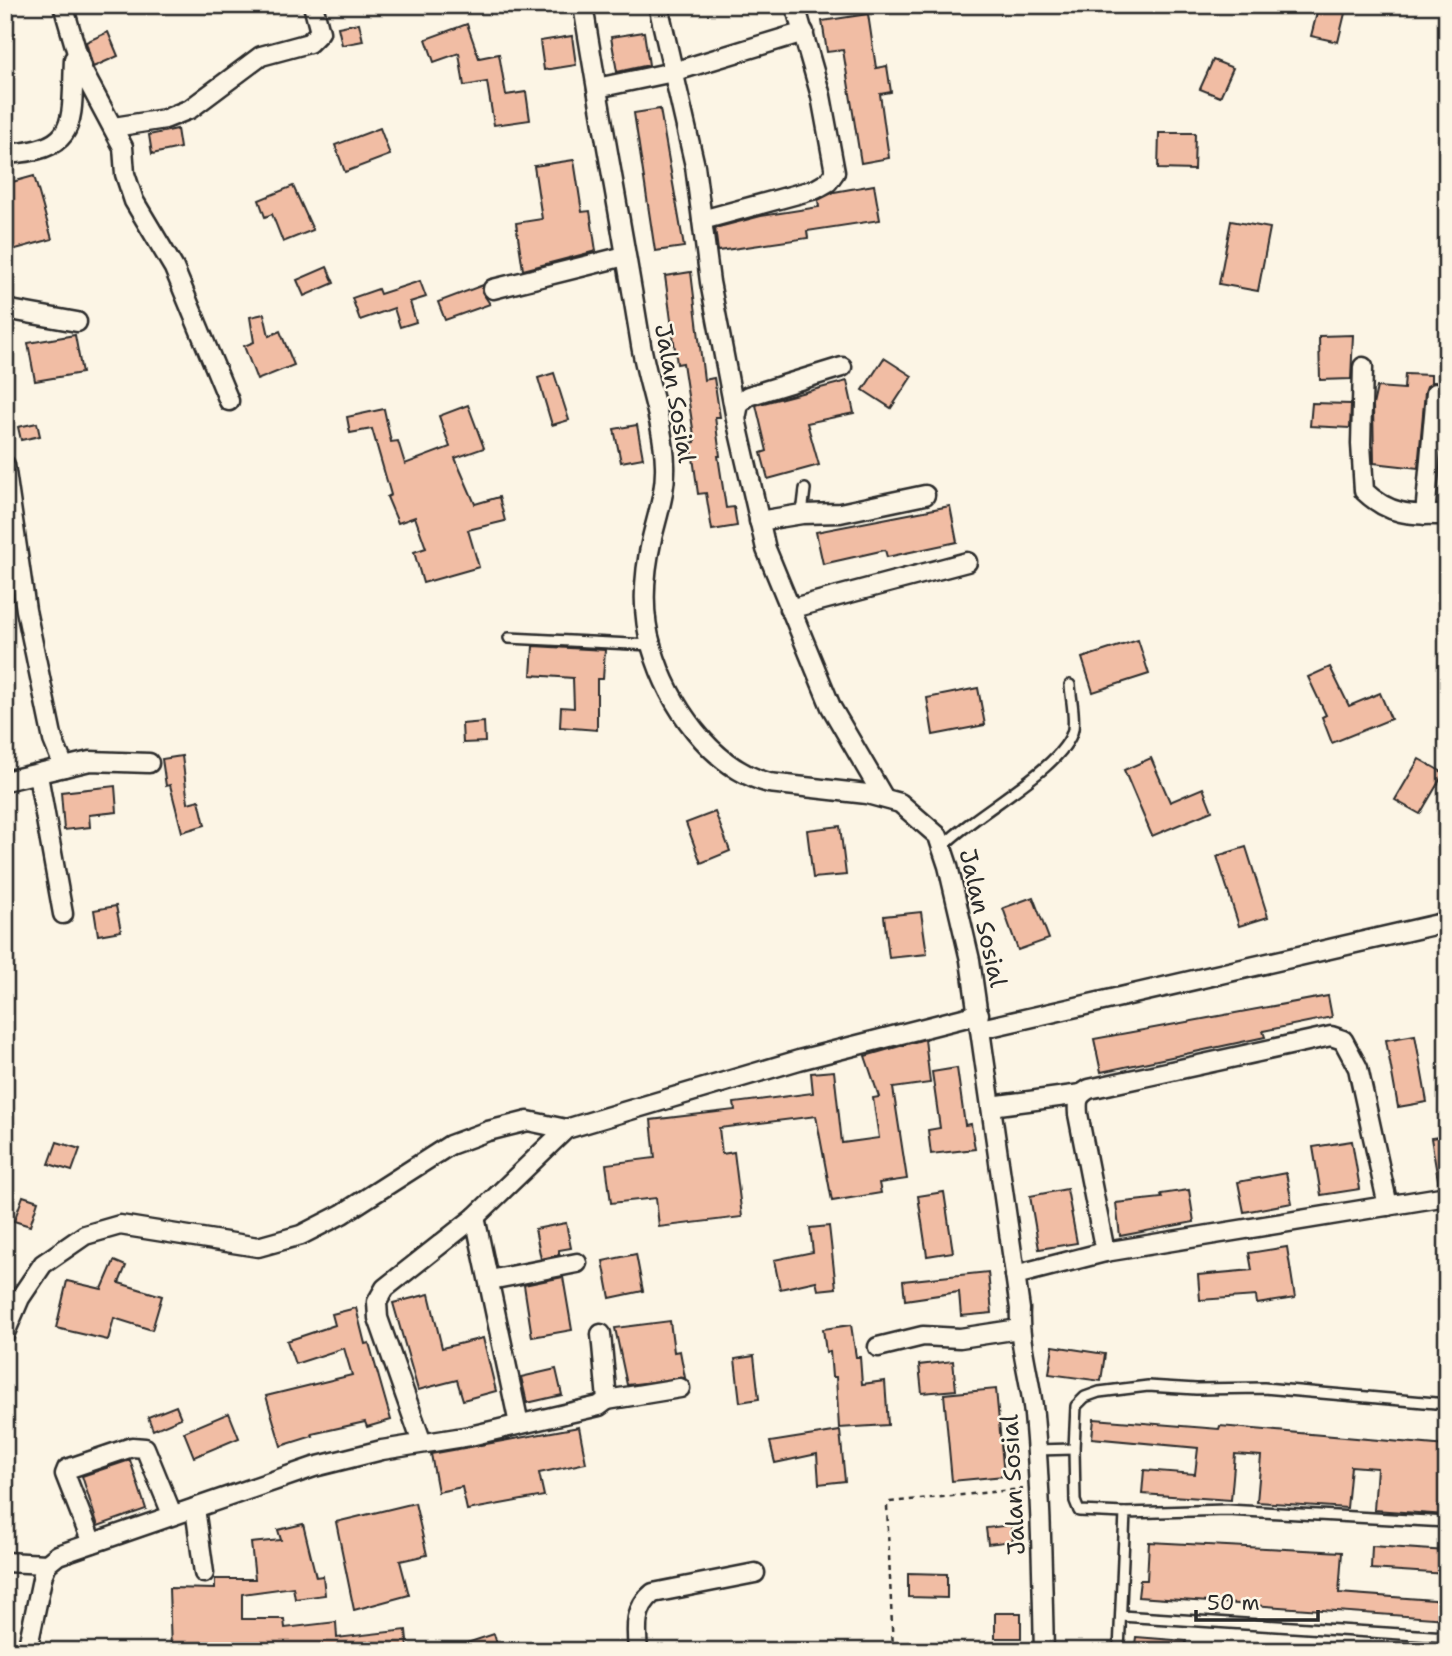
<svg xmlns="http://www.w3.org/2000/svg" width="1452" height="1656" font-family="'Shantell Sans',sans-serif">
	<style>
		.building { fill: #f1bda4; stroke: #2b2b2b; stroke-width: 2 }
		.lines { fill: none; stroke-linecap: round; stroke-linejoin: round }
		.lane-casing { stroke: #2b2b2b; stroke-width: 14 }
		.street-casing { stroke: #2b2b2b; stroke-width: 23 }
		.path { stroke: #2b2b2b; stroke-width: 2.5; stroke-dasharray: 5 5; stroke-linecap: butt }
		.lane { stroke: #fcf5e5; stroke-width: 9 }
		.street { stroke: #fcf5e5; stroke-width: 18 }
		.labels { text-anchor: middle; stroke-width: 5; stroke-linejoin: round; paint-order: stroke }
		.street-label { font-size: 24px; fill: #2b2b2b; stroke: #fcf5e5 }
	</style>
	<rect width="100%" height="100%" fill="#fcf5e5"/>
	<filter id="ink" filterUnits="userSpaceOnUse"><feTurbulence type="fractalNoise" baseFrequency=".0143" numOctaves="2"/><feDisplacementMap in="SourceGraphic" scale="14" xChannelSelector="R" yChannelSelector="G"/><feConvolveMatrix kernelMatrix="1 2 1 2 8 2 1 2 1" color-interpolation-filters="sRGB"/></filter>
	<g filter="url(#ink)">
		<g class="building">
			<polygon points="1319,5 1347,5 1338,42 1311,36"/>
			<polygon points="868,14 876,68 887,66 891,92 880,94 889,158 861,163 843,50 827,52 822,21"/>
			<polygon points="359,23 363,41 342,45 338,27"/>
			<polygon points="467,24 479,58 499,54 506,95 526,92 530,120 494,125 487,82 464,86 459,53 434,62 426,39"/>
			<polygon points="108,32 118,56 93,67 86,42"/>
			<polygon points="644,32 649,65 617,72 611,37"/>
			<polygon points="572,36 576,65 544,70 540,41"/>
			<polygon points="1213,60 1233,68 1220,97 1200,89"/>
			<polygon points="660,109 684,247 655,251 634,113"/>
			<polygon points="380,128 390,155 345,172 335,145"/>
			<polygon points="177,129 180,148 152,154 149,135"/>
			<polygon points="1159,133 1195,133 1194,170 1158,169"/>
			<polygon points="574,160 582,212 590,211 596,251 523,270 516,223 542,219 534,166"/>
			<polygon points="34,176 52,239 12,250 5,226 5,184"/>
			<polygon points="874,185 880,220 807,231 808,238 718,251 715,228 761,216 819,207 818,200 834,192"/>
			<polygon points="293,186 313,230 283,242 272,214 265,217 259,200"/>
			<polygon points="1231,221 1270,228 1258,291 1219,284"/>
			<polygon points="327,267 334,283 304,296 297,280"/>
			<polygon points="691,272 704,380 714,378 720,417 715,417 720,456 718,456 726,508 734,507 737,526 712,530 706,493 698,494 691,443 695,442 683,363 677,364 665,276"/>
			<polygon points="420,281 426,297 410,302 416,322 400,327 394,308 360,320 352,298 378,289 380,294"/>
			<polygon points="483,285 482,292 490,304 445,320 438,302"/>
			<polygon points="264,314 269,336 280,331 294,365 257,380 244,346 254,342 250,317"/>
			<polygon points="75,335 82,373 35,381 28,343"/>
			<polygon points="1353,335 1351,379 1320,380 1319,336"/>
			<polygon points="884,358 912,376 891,408 863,390"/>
			<polygon points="554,373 569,420 552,425 538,378"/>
			<polygon points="1405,374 1431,375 1431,382 1436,382 1427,386 1425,392 1418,468 1374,463 1373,405 1377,387 1404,389"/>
			<polygon points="847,381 854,413 807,423 819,465 768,479 761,453 767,451 756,405"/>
			<polygon points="1447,400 1447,469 1441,469"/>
			<polygon points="1312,403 1351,404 1350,428 1310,426"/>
			<polygon points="468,405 484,448 455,458 475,504 499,497 505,521 468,530 479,567 423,583 414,552 426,548 415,517 398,523 387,497 391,495 372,429 350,433 347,417 384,409 391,442 398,441 405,464 450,447 439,416"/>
			<polygon points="37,423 40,436 21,440 18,427"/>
			<polygon points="637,425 643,458 621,462 614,429"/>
			<polygon points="950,506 957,542 887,557 885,550 823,564 816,532"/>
			<polygon points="1138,640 1149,674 1093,692 1082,658"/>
			<polygon points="533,646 605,650 603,679 597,679 597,730 560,727 561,707 574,708 573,678 531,675"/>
			<polygon points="1330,667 1349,706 1380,693 1391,719 1332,743 1322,717 1326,715 1308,677"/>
			<polygon points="978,688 985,725 933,735 927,698"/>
			<polygon points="484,722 485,742 463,743 462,724"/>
			<polygon points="182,756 188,803 199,800 205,825 182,832 170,785 166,786 162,759"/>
			<polygon points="1151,758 1170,802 1203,788 1212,811 1152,836 1124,770"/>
			<polygon points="1419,759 1444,773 1420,814 1395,800"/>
			<polygon points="115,786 117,812 89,815 90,827 64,830 61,792"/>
			<polygon points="715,812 730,851 701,863 686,823"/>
			<polygon points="840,826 846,875 813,878 807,830"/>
			<polygon points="1246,847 1268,917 1239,926 1217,856"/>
			<polygon points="1033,897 1049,939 1018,950 1003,908"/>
			<polygon points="116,906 121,931 98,935 94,910"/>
			<polygon points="921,912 927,954 889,958 884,916"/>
			<polygon points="1328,996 1332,1017 1263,1031 1265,1037 1101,1072 1094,1039"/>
			<polygon points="1415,1035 1427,1102 1398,1107 1386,1040"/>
			<polygon points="925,1039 930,1083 893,1088 907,1179 879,1183 881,1193 832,1201 816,1116 719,1128 722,1154 734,1152 742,1217 659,1227 656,1198 611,1203 606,1164 655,1158 651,1120 735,1110 734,1103 813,1093 811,1073 834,1071 842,1143 879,1138 873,1098 879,1097 865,1056"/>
			<polygon points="957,1068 965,1125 971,1124 975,1149 931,1154 928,1130 940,1128 932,1072"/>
			<polygon points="1447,1136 1447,1185 1439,1186 1431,1138"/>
			<polygon points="1352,1141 1360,1189 1321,1195 1313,1147"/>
			<polygon points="57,1142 80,1149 72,1171 49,1164"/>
			<polygon points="1286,1173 1292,1203 1244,1212 1238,1182"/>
			<polygon points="1067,1189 1077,1243 1039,1249 1030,1196"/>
			<polygon points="1189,1190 1194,1222 1120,1236 1116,1203 1162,1198 1161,1194"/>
			<polygon points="944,1192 953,1252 927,1256 918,1196"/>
			<polygon points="23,1196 38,1201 30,1226 14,1221"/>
			<polygon points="566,1223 571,1248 559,1250 559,1255 541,1259 535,1229"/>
			<polygon points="829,1226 836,1288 818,1290 816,1281 780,1289 774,1260 813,1252 810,1228"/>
			<polygon points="1287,1247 1295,1298 1257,1304 1256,1296 1200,1300 1198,1275 1252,1270 1249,1253"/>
			<polygon points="636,1254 643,1291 610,1298 603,1261"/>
			<polygon points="114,1261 126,1266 119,1283 162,1296 152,1330 114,1318 108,1340 56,1328 67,1281 102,1289"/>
			<polygon points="988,1272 992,1313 961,1316 959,1292 905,1300 903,1281"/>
			<polygon points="563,1277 572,1330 532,1337 524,1285"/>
			<polygon points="429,1294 442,1348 483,1338 496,1391 463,1400 457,1380 418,1390 393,1303"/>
			<polygon points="356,1308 365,1344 369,1343 391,1420 367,1427 365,1422 312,1434 313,1436 281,1446 266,1396 352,1375 344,1348 295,1364 287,1341 335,1325 332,1314"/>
			<polygon points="670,1321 674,1352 680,1351 685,1378 627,1385 615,1328"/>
			<polygon points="851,1325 856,1357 860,1357 862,1384 885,1381 888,1425 839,1428 836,1377 832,1377 830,1351 826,1352 823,1329"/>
			<polygon points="1053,1346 1105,1354 1101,1381 1049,1374"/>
			<polygon points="754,1356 759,1399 740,1402 735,1359"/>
			<polygon points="953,1361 956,1390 922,1393 919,1365"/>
			<polygon points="556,1369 562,1395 527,1403 521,1377"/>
			<polygon points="996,1389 1004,1476 952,1481 944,1394"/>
			<polygon points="176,1406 181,1418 153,1430 148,1417"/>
			<polygon points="229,1413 239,1438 194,1457 184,1432"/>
			<polygon points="1094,1419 1219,1429 1220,1426 1447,1446 1447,1515 1374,1510 1377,1468 1351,1466 1347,1508 1257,1502 1261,1456 1235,1454 1231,1500 1142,1494 1144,1470 1195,1474 1198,1448 1092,1438"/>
			<polygon points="579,1427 586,1463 539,1473 544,1496 467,1510 462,1487 438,1492 431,1454"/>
			<polygon points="840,1431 845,1481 819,1484 817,1454 775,1463 770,1442"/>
			<polygon points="130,1460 146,1509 98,1526 82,1476"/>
			<polygon points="415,1503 427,1555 400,1561 409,1595 354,1610 336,1522"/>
			<polygon points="303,1524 316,1577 323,1576 325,1595 295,1599 293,1587 242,1594 242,1619 284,1619 285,1628 336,1622 337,1638 406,1630 408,1651 171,1651 169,1588 215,1589 215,1579 255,1579 251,1543 281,1540 278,1530"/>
			<polygon points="1011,1525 1013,1541 988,1544 986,1528"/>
			<polygon points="1149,1542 1342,1552 1339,1593 1447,1601 1447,1619 1138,1597 1140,1580 1147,1580"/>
			<polygon points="1372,1546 1447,1551 1447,1574 1371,1569"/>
			<polygon points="908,1573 947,1574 947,1598 908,1597"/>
			<rect x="995" y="1613" width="26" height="25"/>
			<polygon points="494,1634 499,1651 452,1651 452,1648"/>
			<polygon points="1136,1637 1186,1641 1185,1651 1134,1651"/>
		</g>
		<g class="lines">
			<defs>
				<g id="lane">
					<polyline points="802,514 805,489"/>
					<polyline points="509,638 651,645"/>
					<path d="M 942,847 C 971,815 1066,767 1073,729 C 1075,715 1071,699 1070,685"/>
					<polyline points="1074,1449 1075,1501 1079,1511 1125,1513"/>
					<polyline points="1036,1450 1074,1449 1076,1406 1085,1397 1099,1392 1148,1386 1196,1389 1264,1388 1447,1404"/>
					<polyline points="1121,1616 1447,1637"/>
					<polyline points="1119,1651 1125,1513 1227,1510 1447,1522"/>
				</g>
				<g id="street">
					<polyline points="63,5 82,70 123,147 125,174 134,201 174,268 229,401"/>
					<path d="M 583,5 C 601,119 623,232 641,345 C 648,385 664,425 665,465 C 666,491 658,513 652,538 C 644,573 641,613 652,648 C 668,703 711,768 769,783 L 867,794 L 900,803 L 938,836 L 948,866 L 970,960 L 1020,1309 C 1018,1343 1031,1380 1034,1415 C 1041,1493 1042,1572 1044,1651"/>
					<polyline points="658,5 695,166 710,282 736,419 766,549 831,707 884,798"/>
					<polyline points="597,88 673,72 804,32"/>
					<polyline points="114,127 165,119 190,109 261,56 309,43 320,32 313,5"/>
					<path d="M 5,154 C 80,150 71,123 74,59"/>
					<polyline points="702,220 816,189 828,182 835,172 821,96 795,5"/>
					<polyline points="493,289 625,256"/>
					<polyline points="5,309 77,322"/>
					<path d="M 1363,367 L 1361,444 L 1364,491 C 1390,516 1412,515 1447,515"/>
					<polyline points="736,419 739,404 748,396 842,367"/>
					<polyline points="5,465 26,610 53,740 64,767"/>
					<polyline points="1425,515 1436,393"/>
					<polyline points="759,521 802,514 840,513 925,495"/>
					<polyline points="789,609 967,562"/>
					<polyline points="38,775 63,914"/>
					<polyline points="5,781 90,761 149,763"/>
					<polyline points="981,1029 1447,922"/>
					<polyline points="991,1106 1081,1094"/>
					<polyline points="475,1217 519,1424"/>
					<path d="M 1105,1252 L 1078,1114 C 1077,1101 1077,1096 1089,1089 L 1331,1036 L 1343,1040 L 1358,1068 L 1388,1206"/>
					<polyline points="1015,1275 1105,1252 1447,1196"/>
					<polyline points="490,1280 577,1263"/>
					<polyline points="5,1333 20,1298 43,1264 85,1235 120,1225 258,1247 301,1235 342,1214 450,1145 488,1131 528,1121 566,1129"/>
					<polyline points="878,1347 923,1336 960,1338 1019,1329"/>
					<polyline points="607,1400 680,1388"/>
					<polyline points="422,1443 378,1318 377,1302 385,1288 475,1217 566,1129 799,1060 979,1014"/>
					<polyline points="195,1508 204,1573"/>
					<polyline points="92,1543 65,1474 67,1469 132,1447 145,1448 172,1514"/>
					<polyline points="5,1562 47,1564"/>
					<polyline points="27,1651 43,1574 47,1564 58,1555 314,1467 382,1450 470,1436 599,1406 607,1400 601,1334"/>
					<path d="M 638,1651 C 636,1628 634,1608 653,1593 L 755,1573"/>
				</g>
			</defs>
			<use href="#lane" class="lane-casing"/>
			<use href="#street" class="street-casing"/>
			<polyline class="path" points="893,1651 887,1506 890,1502 1023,1489"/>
			<use href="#lane" class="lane"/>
			<use href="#street" class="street"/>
		</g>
	</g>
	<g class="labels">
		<g class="street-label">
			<text transform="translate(675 393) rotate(80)" y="8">Jalan Sosial</text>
			<text transform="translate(983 918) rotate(77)" y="8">Jalan Sosial</text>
			<text transform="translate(1013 1485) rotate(-93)" y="8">Jalan Sosial</text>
		</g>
	</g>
	<rect width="1452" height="1656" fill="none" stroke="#fcf5e5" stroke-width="28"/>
	<rect x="14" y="14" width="1424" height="1628" fill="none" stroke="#2b2b2b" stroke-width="2.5" filter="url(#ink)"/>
	<path d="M1196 1610v10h122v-10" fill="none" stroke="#2b2b2b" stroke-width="3.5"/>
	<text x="1207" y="1610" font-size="21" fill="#2b2b2b" stroke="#fcf5e5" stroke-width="5" paint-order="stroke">50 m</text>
</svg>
